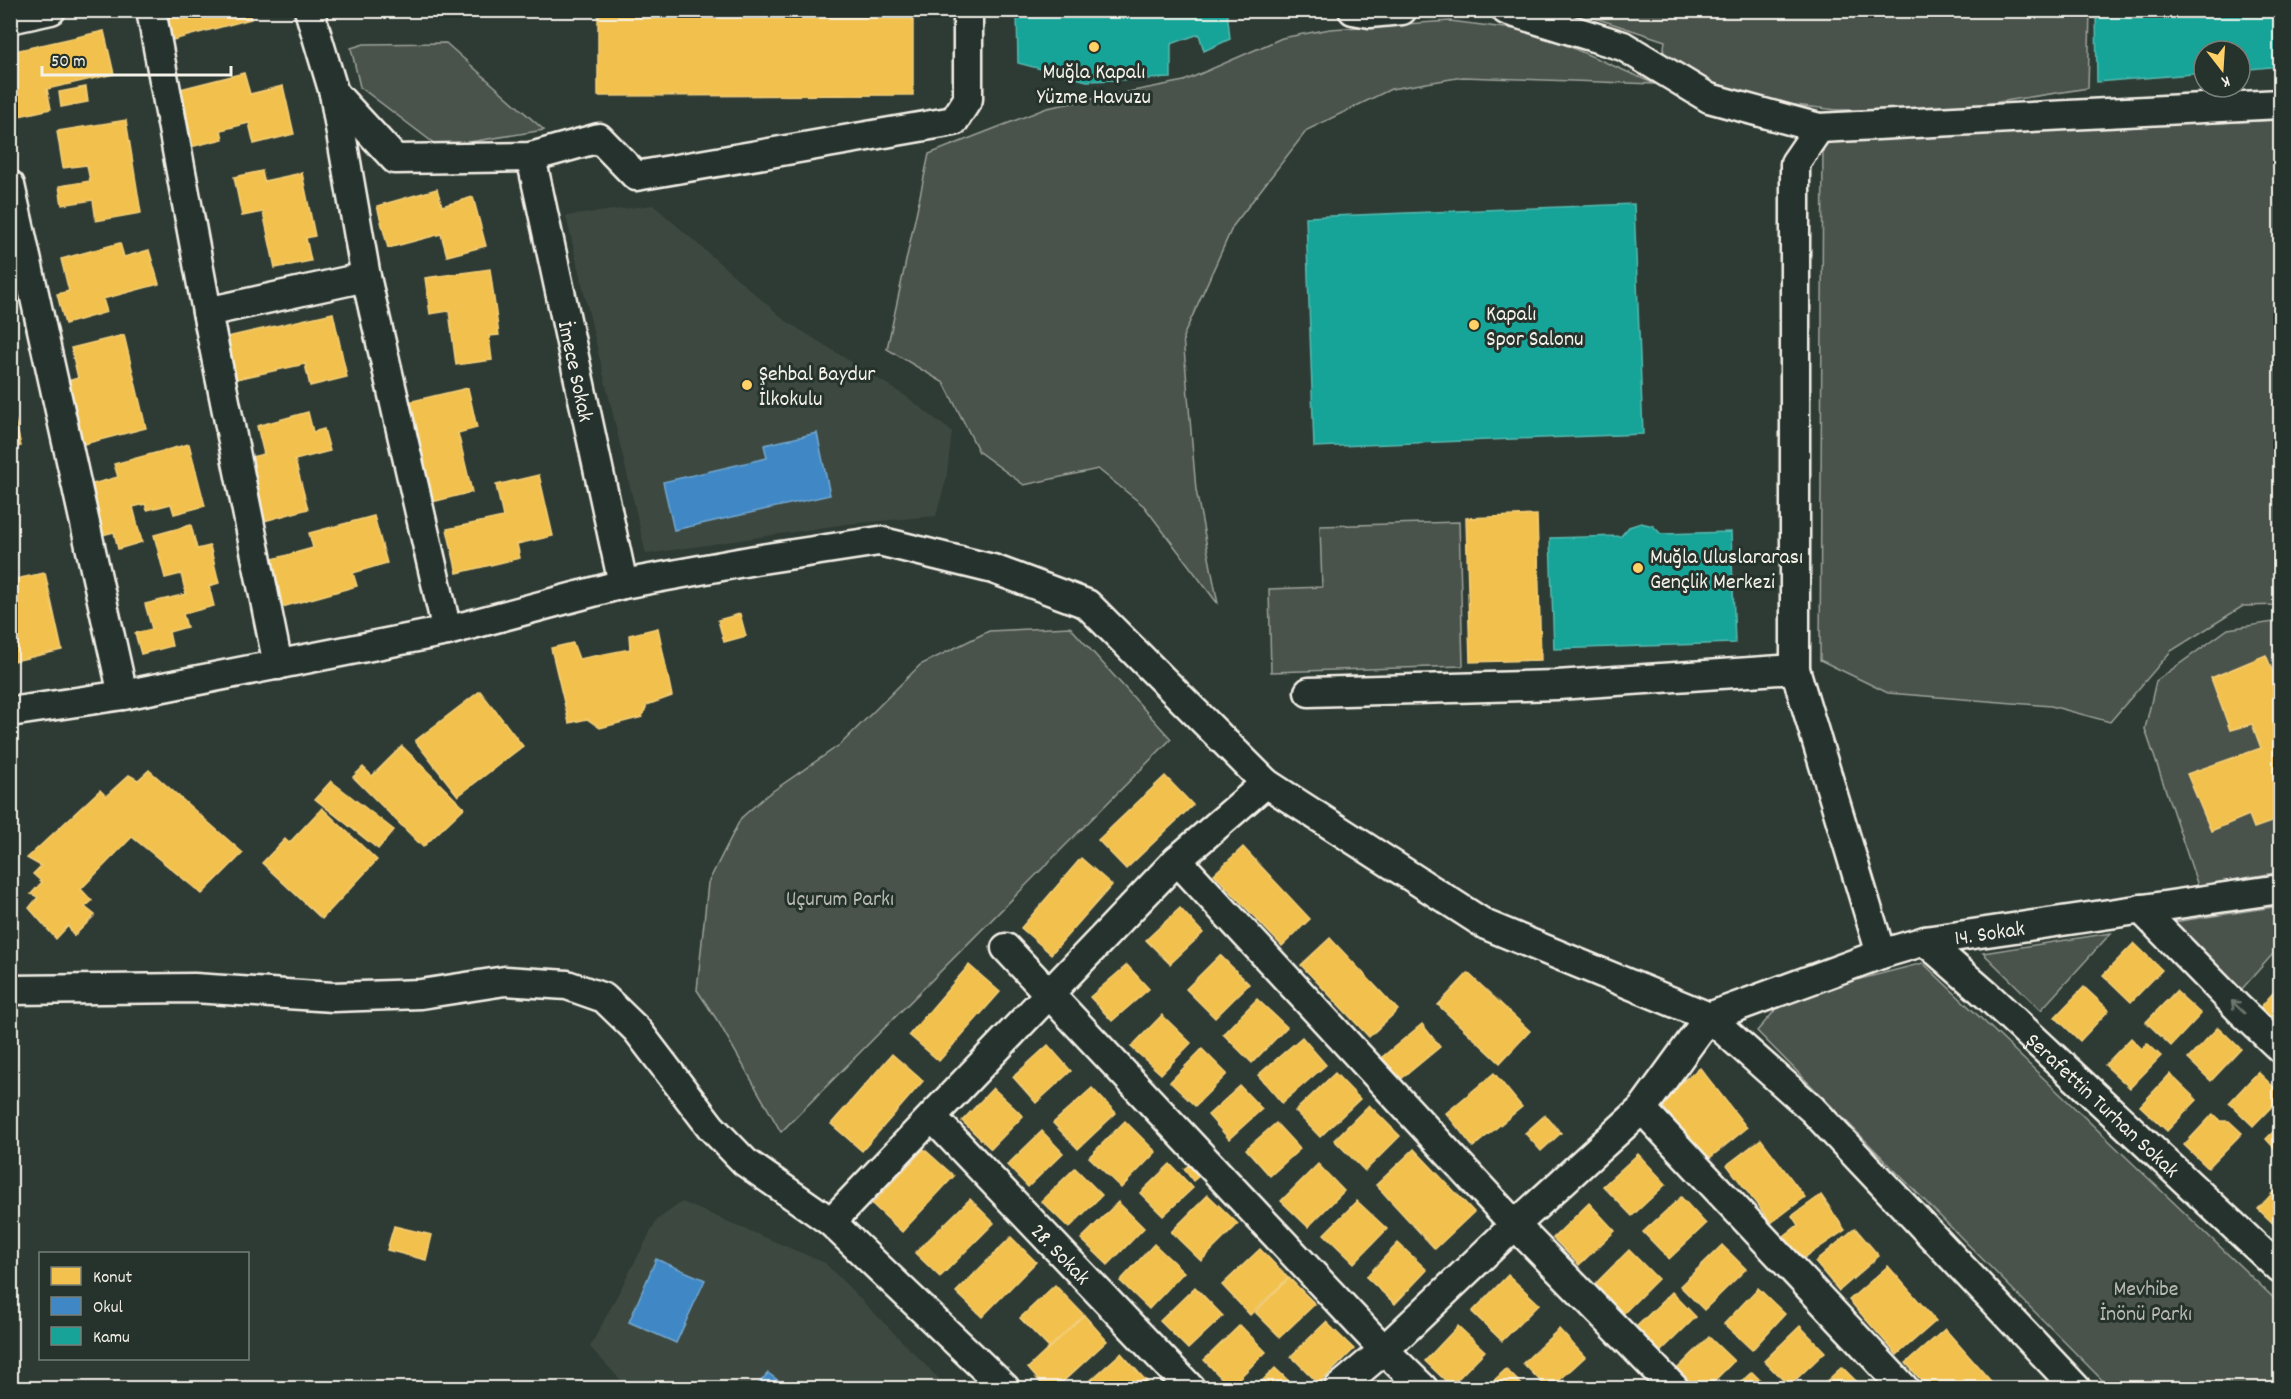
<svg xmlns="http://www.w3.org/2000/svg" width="2291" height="1399" font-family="Dekko,sans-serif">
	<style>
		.built { fill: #3c4841 }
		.green { fill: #48524c; stroke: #9ea29a; stroke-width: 1.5 }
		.homes { fill: #f2c14e; stroke: #f3cf7c; stroke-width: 1.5 }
		.schools { fill: #3f88c5; stroke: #75a8d0; stroke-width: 1.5 }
		.public { fill: #17a398; stroke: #59bab0; stroke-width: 1.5 }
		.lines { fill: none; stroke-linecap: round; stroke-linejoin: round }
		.minor-casing { stroke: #f4f1e8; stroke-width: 33 }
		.minor { stroke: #26332d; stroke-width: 28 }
		.oneway { stroke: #6e766e }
		.poi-dot { fill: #ffd166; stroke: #26332d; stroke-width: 2 }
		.labels { text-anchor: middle; stroke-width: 6; stroke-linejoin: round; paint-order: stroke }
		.poi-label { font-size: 22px; fill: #f4f1e8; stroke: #26332d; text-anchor: start }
		.street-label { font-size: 22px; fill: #f4f1e8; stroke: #26332d }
		.park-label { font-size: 22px; fill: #b8b9b1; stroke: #26332d }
	</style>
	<rect width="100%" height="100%" fill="#2e3b34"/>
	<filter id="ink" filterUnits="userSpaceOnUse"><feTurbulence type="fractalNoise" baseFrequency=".0167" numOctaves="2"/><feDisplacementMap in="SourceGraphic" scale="12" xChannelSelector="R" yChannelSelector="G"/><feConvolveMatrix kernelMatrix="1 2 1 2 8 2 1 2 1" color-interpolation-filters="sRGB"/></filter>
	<g filter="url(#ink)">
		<g class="built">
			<polygon points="653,205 786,321 907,397 952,432 946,480 936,516 846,524 646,554 566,216"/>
			<polygon points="682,1202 825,1263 948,1388 628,1388 590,1347 657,1220"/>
		</g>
		<g class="green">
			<polygon points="1574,11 2090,11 2088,88 1954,109 1837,110 1751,100 1690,77 1662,61 1665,41"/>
			<polygon points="1450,21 1536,32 1655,84 1463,77 1391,89 1307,130 1233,226 1183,337 1196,490 1218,604 1144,506 1098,469 1024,485 979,452 944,383 887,349 929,154 1047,108 1184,81 1282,38 1330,29"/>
			<polygon points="446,43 544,130 439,147 360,87 351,48 364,44"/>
			<polygon points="2189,115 2189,124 2280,120 2280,605 2243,606 2171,651 2110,722 2051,706 1888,693 1820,660 1823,142 2105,128 2105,118"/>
			<polygon points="1459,522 1463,666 1271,672 1269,589 1322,587 1320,526"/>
			<polygon points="2280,621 2280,872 2198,886 2145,729 2156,681 2228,629"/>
			<polygon points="1070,627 1171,739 781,1132 719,1023 697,990 708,883 741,818 767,795 841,744 920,665 989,631"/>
			<polygon points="2280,906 2280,946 2241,990 2173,922"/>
			<polygon points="2111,933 2041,1010 1983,953"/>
			<polygon points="1923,963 2280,1304 2280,1388 2110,1388 1757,1031 1786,998"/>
		</g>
		<g class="homes">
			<polygon points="179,10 248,10 251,19 165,42 158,16"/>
			<polygon points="598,10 913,10 913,95 598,96"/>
			<polygon points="104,31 114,74 47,89 51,109 10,118 10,52"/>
			<polygon points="244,73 250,94 283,86 294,134 254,144 249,123 221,130 223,139 186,148 172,91"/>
			<polygon points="86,87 88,102 61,107 59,92"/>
			<polygon points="126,120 141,213 96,221 93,200 62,205 59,186 90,181 87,165 63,168 57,131"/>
			<polygon points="262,171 264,181 302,173 315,236 306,238 311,261 275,268 263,212 242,216 234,177"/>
			<polygon points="437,189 442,206 473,197 486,246 447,256 441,234 388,248 377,206"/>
			<polygon points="120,243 124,257 149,250 159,284 103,299 107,312 65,324 57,294 69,291 61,259"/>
			<polygon points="490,269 499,335 489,336 492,360 456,365 449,311 430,314 425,278"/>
			<polygon points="333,313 347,377 310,386 305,364 236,379 227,337"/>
			<polygon points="124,335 146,428 80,445 64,382 78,378 71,348"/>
			<polygon points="468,388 477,428 458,433 472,492 432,502 408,402"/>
			<polygon points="308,412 313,432 324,429 330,451 295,460 308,509 264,521 247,458 264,454 257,426"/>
			<polygon points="15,420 21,446 10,449 10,421"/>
			<polygon points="189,444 205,506 174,514 171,504 147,510 145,504 133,507 142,542 118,549 114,532 98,536 85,486 118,477 114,464"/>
			<polygon points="539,475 553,536 517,544 520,558 457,573 447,529 503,517 496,485"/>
			<polygon points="1537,515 1541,660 1470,662 1466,518"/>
			<polygon points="374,516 387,563 353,573 357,586 282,607 269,560 313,548 309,533"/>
			<polygon points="191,525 197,549 210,546 219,583 209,586 214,606 183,614 187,627 169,632 172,646 141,654 135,633 152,629 145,604 186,594 181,574 165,578 154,535"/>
			<polygon points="45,573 62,650 10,662 10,611 13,610 10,580"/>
			<polygon points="740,614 746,636 724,642 718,620"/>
			<polygon points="658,628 672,696 647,705 642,717 600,728 587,719 569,723 551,648 573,643 579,659 630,649 629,635"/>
			<polygon points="2266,655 2280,689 2280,819 2254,828 2249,815 2211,831 2187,774 2261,748 2252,724 2230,730 2211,678"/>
			<polygon points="480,691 523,746 458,796 415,741"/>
			<polygon points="402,746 464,808 423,847 353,777 363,767 372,776"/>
			<polygon points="149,770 243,853 202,894 132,837 81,889 92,901 85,907 95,915 74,936 68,926 56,939 29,908 38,897 31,894 42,882 33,874 41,866 27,858 100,790 106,796 129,775 138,780"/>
			<polygon points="1165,776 1193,805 1126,869 1098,840"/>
			<polygon points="331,781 394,830 378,849 315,799"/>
			<polygon points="322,808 377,860 322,919 262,863 285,839 289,843"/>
			<polygon points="1243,847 1310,919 1282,946 1214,874"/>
			<polygon points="1081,858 1112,885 1051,954 1021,928"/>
			<polygon points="1180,908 1203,933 1170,964 1146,940"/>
			<polygon points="1330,938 1398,1010 1369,1037 1301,965"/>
			<polygon points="2134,943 2162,970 2131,1002 2103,975"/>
			<polygon points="1220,955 1249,984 1215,1018 1186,989"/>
			<polygon points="969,965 1000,992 939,1061 909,1035"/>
			<polygon points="1127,965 1149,989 1112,1021 1090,997"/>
			<polygon points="1468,973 1530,1031 1500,1063 1438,1005"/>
			<polygon points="2280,985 2280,1028 2259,1009"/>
			<polygon points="2084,987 2109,1010 2080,1041 2055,1017"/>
			<polygon points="2176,991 2201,1014 2171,1046 2146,1022"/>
			<polygon points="1257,999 1287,1027 1252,1063 1223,1034"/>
			<polygon points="1162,1015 1191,1043 1161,1074 1131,1047"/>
			<polygon points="1422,1024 1440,1047 1400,1080 1382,1057"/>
			<polygon points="2218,1027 2241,1049 2211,1081 2188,1059"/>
			<polygon points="1302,1037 1326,1065 1282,1103 1258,1075"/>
			<polygon points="2131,1038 2142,1049 2147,1043 2161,1056 2130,1088 2105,1065"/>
			<polygon points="1048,1045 1071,1071 1036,1103 1013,1077"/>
			<polygon points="1202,1049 1227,1074 1195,1106 1170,1082"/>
			<polygon points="892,1054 923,1081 862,1151 831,1124"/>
			<polygon points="1700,1068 1747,1128 1706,1161 1658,1100"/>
			<polygon points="2258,1072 2280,1093 2280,1098 2253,1126 2229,1103"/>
			<polygon points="1335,1073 1360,1099 1320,1137 1295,1111"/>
			<polygon points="1494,1073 1522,1107 1473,1147 1446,1113"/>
			<polygon points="2170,1074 2197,1100 2167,1131 2140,1106"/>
			<polygon points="1240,1086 1262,1109 1229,1139 1208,1115"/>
			<polygon points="993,1088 1023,1116 991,1149 962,1121"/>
			<polygon points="1092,1088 1116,1113 1078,1149 1053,1123"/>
			<polygon points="1369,1105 1400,1136 1365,1171 1334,1140"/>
			<polygon points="2213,1114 2220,1121 2229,1121 2242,1133 2208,1168 2184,1145"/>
			<polygon points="1545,1115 1561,1133 1541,1151 1525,1133"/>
			<polygon points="1125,1121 1156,1152 1121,1188 1089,1157"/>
			<polygon points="1276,1123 1300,1149 1270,1176 1246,1149"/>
			<polygon points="2280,1125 2280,1154 2266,1139"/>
			<polygon points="1042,1131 1063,1153 1028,1187 1007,1165"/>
			<polygon points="1761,1139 1805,1197 1771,1223 1727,1165"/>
			<polygon points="924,1149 954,1176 902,1232 872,1204"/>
			<polygon points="1414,1149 1474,1212 1435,1249 1376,1185"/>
			<polygon points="1638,1154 1666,1184 1632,1216 1603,1186"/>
			<polygon points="1194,1161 1204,1172 1193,1181 1184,1169"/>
			<polygon points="1170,1164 1193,1188 1163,1216 1140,1193"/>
			<polygon points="1318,1164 1344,1191 1308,1227 1281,1201"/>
			<polygon points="1075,1168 1102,1195 1069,1228 1041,1201"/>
			<polygon points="2280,1185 2280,1230 2258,1209"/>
			<polygon points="1208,1195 1238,1224 1201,1261 1171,1232"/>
			<polygon points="1821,1195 1845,1230 1801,1260 1784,1236 1798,1225 1792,1216"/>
			<polygon points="1681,1197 1706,1224 1669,1259 1643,1232"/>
			<polygon points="970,1199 994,1223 940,1277 915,1253"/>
			<polygon points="1357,1201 1387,1229 1354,1263 1324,1234"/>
			<polygon points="1118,1202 1144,1228 1108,1265 1081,1239"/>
			<polygon points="1589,1203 1615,1231 1579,1265 1553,1238"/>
			<polygon points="394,1226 432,1235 426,1260 387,1250"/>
			<polygon points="1855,1228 1879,1256 1839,1291 1815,1262"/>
			<polygon points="1011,1237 1036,1262 982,1317 956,1292"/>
			<polygon points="1398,1243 1427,1270 1395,1304 1366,1277"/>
			<polygon points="1154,1244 1184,1272 1149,1309 1120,1281"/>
			<polygon points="1722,1245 1746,1269 1704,1310 1680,1286"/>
			<polygon points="1260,1249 1288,1278 1250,1315 1222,1285"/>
			<polygon points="1629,1250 1658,1279 1622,1315 1593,1286"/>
			<polygon points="1888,1266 1936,1321 1897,1355 1849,1300"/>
			<polygon points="1508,1275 1539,1304 1502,1341 1472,1312"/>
			<polygon points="1289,1278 1315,1304 1280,1337 1255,1312"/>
			<polygon points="1055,1285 1084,1315 1049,1348 1020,1318"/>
			<polygon points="1195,1287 1223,1316 1188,1349 1160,1321"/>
			<polygon points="1758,1288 1785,1314 1752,1350 1724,1324"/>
			<polygon points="1672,1292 1696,1317 1659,1353 1635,1328"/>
			<polygon points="1084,1315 1107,1341 1056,1388 1045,1388 1028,1368"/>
			<polygon points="1326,1322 1354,1349 1319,1384 1291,1356"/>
			<polygon points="1240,1325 1266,1352 1230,1387 1204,1360"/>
			<polygon points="1458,1326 1485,1351 1451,1386 1425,1361"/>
			<polygon points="1800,1326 1825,1352 1789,1386 1764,1361"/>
			<polygon points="1559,1329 1585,1357 1551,1388 1547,1388 1523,1363"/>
			<polygon points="1945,1329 1996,1387 1994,1388 1928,1388 1906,1363"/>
			<polygon points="1709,1337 1734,1361 1707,1388 1691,1388 1674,1372"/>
			<polygon points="1121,1353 1148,1383 1142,1388 1082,1388"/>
			<polygon points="1842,1367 1863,1388 1819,1388"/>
			<polygon points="1275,1368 1296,1388 1255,1388"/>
			<polygon points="1506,1369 1525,1388 1486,1388"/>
			<polygon points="1752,1372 1768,1388 1734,1388"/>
		</g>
		<g class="schools">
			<polygon points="817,433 830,495 674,530 663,482 767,458 764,445"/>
			<polygon points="656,1259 705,1280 676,1343 629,1322"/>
			<polygon points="768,1373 789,1388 755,1388"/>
		</g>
		<g class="public">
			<polygon points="1017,10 1227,10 1230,39 1204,51 1199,34 1171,44 1171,78 1087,81 1018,63"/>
			<polygon points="2096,10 2280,10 2280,66 2240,70 2240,51 2204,51 2204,73 2097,82"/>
			<polygon points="1634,204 1643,434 1314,447 1306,217"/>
			<polygon points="1641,523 1653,526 1661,534 1731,532 1735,643 1554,649 1550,538 1621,536 1629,527"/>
		</g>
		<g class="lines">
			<defs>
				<g id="minor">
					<polyline points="151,10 207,312 278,665"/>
					<polyline points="309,10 334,93 366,277 447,631"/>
					<polyline points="1353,10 1370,13 1402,10"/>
					<polyline points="1506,10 1623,46 1709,98 1819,128 2280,104"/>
					<polyline points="10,19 51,10"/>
					<polyline points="334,93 395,159 531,157 599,138 636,176 954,121 968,99 968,10"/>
					<polyline points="1819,128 1795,163 1795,669 1881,954"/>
					<path id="s1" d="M 531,157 L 623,584"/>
					<polyline points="10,185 123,695"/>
					<polyline points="207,312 366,277"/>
					<polyline points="1309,692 1557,685 1795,669"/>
					<polyline points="10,712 123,695 447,631 623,584 755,560 879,541 993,569 1087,604 1266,783 1486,925 1709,1017 1812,1109 2076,1388"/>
					<polyline points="1177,860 1515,1225 1674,1388"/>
					<polyline points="2141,909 2238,1008 2280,1048"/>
					<path id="s2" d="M 1925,941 L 1989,997 L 2280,1269"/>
					<polyline points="1006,948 1384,1350 1423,1388"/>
					<polyline points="10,990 194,988 333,997 421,994 505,981 567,985 604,998 637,1030 711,1127 745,1162 831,1222 1005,1388"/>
					<path id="s3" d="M 1709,1017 L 1881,954 L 1925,941 L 2280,889"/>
					<polyline points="1642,1109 1904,1388"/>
					<path id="s4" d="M 932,1117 L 1190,1388"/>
					<polyline points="831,1222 1177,860 1266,783"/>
					<polyline points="1339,1388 1384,1350 1515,1225 1642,1109 1709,1017"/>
				</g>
			</defs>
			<use href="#minor" class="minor-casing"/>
			<use href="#minor" class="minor"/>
		</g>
		<defs><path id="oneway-shaft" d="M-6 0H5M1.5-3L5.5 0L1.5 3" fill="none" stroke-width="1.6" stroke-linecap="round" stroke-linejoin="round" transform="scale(1.5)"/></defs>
		<use class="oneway" href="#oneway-shaft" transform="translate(2238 1007) rotate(-136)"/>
	</g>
	<g class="poi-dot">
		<circle cx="1094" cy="47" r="6"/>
		<circle cx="1474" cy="325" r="6"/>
		<circle cx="747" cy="385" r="6"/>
		<circle cx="1638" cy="568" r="6"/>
	</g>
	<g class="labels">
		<g class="poi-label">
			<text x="1094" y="78" text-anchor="middle">Muğla Kapalı<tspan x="1094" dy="25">Yüzme Havuzu</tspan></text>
			<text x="1486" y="320">Kapalı<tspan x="1486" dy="25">Spor Salonu</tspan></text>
			<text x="759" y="380">Şehbal Baydur<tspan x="759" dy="25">İlkokulu</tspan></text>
			<text x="1650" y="563">Muğla Uluslararası<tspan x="1650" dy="25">Gençlik Merkezi</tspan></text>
		</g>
		<g class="street-label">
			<text dy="8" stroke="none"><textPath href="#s1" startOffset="219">İmece Sokak</textPath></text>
			<text dy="8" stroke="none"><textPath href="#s3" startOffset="294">14. Sokak</textPath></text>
			<text dy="8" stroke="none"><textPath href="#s2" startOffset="242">Şerafettin Turhan Sokak</textPath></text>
			<text dy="8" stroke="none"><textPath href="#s4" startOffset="188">28. Sokak</textPath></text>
		</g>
		<g class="park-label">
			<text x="840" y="905">Uçurum Parkı</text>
			<text x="2146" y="1295">Mevhibe<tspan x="2146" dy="25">İnönü Parkı</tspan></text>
		</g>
	</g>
	<rect width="2291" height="1399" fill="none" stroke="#26332d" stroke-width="36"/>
	<rect x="18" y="18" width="2255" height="1363" fill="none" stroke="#f4f1e8" stroke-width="2" filter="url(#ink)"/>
	<rect x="39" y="1252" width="210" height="108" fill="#26332d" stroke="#787f78" stroke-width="1.5"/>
	<rect x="51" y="1267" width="30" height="18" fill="#f2c14e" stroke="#787f78" stroke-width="1.5"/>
	<text x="93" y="1282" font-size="18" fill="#f4f1e8">Konut</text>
	<rect x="51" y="1297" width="30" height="18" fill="#3f88c5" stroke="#787f78" stroke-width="1.5"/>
	<text x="93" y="1312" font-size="18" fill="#f4f1e8">Okul</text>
	<rect x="51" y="1327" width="30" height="18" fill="#17a398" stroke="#787f78" stroke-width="1.5"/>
	<text x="93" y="1342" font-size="18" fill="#f4f1e8">Kamu</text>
	<g transform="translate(2222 69) rotate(163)"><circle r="28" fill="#26332d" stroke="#787f78" stroke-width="1.5"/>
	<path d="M0-4.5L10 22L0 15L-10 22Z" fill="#ffd166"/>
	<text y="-9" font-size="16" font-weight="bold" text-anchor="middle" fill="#f4f1e8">K</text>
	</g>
	<path d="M42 66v9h189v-9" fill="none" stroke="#f4f1e8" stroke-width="3"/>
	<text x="51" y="66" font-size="18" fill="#f4f1e8" stroke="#26332d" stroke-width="4.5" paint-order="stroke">50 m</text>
</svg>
